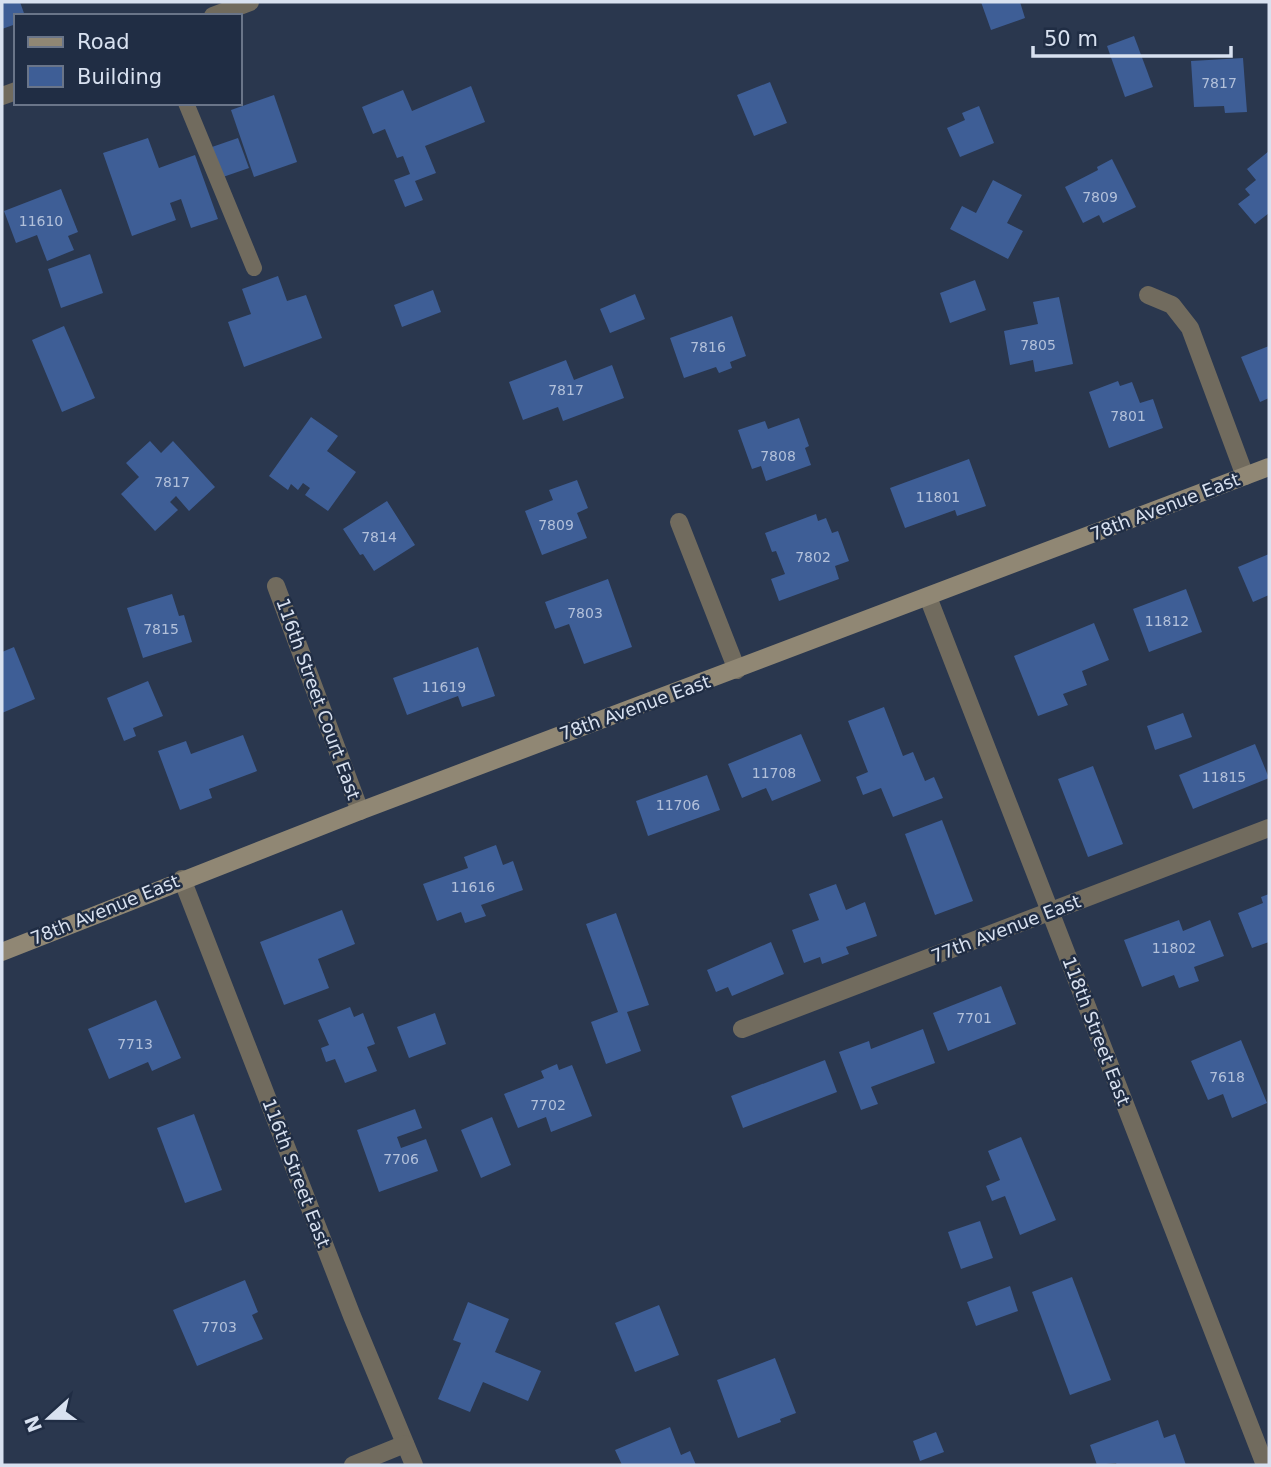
<svg xmlns="http://www.w3.org/2000/svg" width="1271" height="1467" font-family="'DejaVu Sans',sans-serif">
	<style>
		.building { fill: #3e5e96 }
		.lines { fill: none; stroke-linecap: round; stroke-linejoin: round }
		.lane { stroke: #716b5e; stroke-width: 16 }
		.street { stroke: #716b5e; stroke-width: 18 }
		.secondary { stroke: #908774; stroke-width: 18 }
		.labels { text-anchor: middle; stroke-width: 5; stroke-linejoin: round; paint-order: stroke }
		.number-label { font-size: 14px; fill: #b2c0da }
		.street-label { font-size: 18px; fill: #d8e1f0; stroke: #202d44 }
	</style>
	<rect width="100%" height="100%" fill="#2a374e"/>
	<g class="building">
		<polygon points="2,2 20,2 25,16 16,16 16,24 2,29"/>
		<polygon points="981,2 1020,2 1025,18 991,30"/>
		<polygon points="1134,36 1153,87 1125,97 1107,46"/>
		<polygon points="1243,58 1247,112 1225,113 1224,106 1194,107 1191,61"/>
		<polygon points="770,82 787,123 754,136 737,95"/>
		<polygon points="471,86 485,122 425,146 436,173 415,181 423,200 405,207 394,180 410,174 403,156 397,158 385,129 373,134 362,107 403,90 412,111"/>
		<polygon points="274,95 297,162 254,177 231,110"/>
		<polygon points="979,106 994,143 960,157 947,128 965,120 962,113"/>
		<polygon points="148,138 159,168 195,155 218,219 191,228 181,199 170,203 176,220 132,236 103,153"/>
		<polygon points="238,138 249,168 223,177 212,147"/>
		<polygon points="1269,151 1269,213 1255,224 1238,204 1250,195 1245,189 1256,180 1247,169"/>
		<polygon points="1112,159 1136,207 1103,223 1099,215 1083,223 1065,187 1098,170 1097,167"/>
		<polygon points="993,180 1022,195 1007,223 1023,231 1008,259 950,229 962,206 976,213"/>
		<polygon points="61,189 78,232 68,236 74,250 47,261 37,235 16,243 4,211"/>
		<polygon points="90,254 103,293 61,308 48,269"/>
		<polygon points="278,276 287,301 306,295 322,338 244,367 228,322 251,314 242,289"/>
		<polygon points="975,280 986,310 950,323 940,293"/>
		<polygon points="433,290 441,312 402,327 394,305"/>
		<polygon points="635,294 645,319 610,333 600,309"/>
		<polygon points="1059,297 1073,364 1035,372 1033,360 1010,365 1004,331 1038,324 1033,302"/>
		<polygon points="732,316 746,356 730,362 732,368 719,373 716,367 684,378 670,338"/>
		<polygon points="64,326 95,398 62,412 32,340"/>
		<polygon points="1269,346 1269,398 1260,402 1241,357"/>
		<polygon points="566,360 574,380 612,365 624,398 563,421 558,407 523,420 509,382"/>
		<polygon points="1118,381 1120,386 1132,382 1140,403 1153,399 1163,428 1109,448 1089,392"/>
		<polygon points="311,417 338,436 327,451 356,472 328,511 305,495 310,488 303,483 298,490 291,484 288,490 269,476"/>
		<polygon points="799,418 809,446 805,448 811,465 766,481 761,466 752,469 738,430 765,421 768,429"/>
		<polygon points="150,441 161,453 173,441 215,487 189,511 176,496 170,502 178,510 155,531 121,494 139,477 126,463"/>
		<polygon points="969,459 986,506 957,516 955,510 905,528 890,488"/>
		<polygon points="577,480 588,508 577,513 587,538 542,555 525,511 553,500 549,490"/>
		<polygon points="387,501 415,545 374,571 363,554 360,555 343,529"/>
		<polygon points="816,514 818,521 826,518 832,533 838,531 849,561 835,566 839,579 779,601 771,579 785,574 776,551 772,552 765,533"/>
		<polygon points="1269,554 1269,595 1253,602 1238,567"/>
		<polygon points="608,579 632,647 584,664 569,624 555,629 545,602"/>
		<polygon points="1186,589 1202,632 1149,652 1133,609"/>
		<polygon points="172,594 179,616 184,615 192,642 143,658 127,608"/>
		<polygon points="1094,623 1109,660 1082,671 1087,685 1063,694 1068,705 1038,716 1014,656"/>
		<polygon points="14,647 35,699 2,713 2,652"/>
		<polygon points="478,647 495,696 462,707 458,696 407,715 393,678"/>
		<polygon points="148,681 163,716 133,728 136,736 124,741 107,698"/>
		<polygon points="884,707 903,756 913,752 925,781 934,777 943,798 893,817 881,788 863,795 856,777 868,772 848,721"/>
		<polygon points="1183,713 1192,737 1155,750 1147,726"/>
		<polygon points="801,734 821,781 772,801 766,788 742,798 728,764"/>
		<polygon points="243,735 257,771 209,789 212,798 180,810 158,751 186,741 191,754"/>
		<polygon points="1255,744 1269,778 1193,809 1179,775"/>
		<polygon points="1093,766 1123,844 1088,857 1058,779"/>
		<polygon points="707,775 720,810 648,836 636,801"/>
		<polygon points="942,820 973,901 935,915 905,834"/>
		<polygon points="496,845 503,865 513,861 523,890 481,905 486,916 465,923 461,912 437,921 423,884 468,868 464,857"/>
		<polygon points="836,884 846,910 865,902 877,936 846,947 849,954 822,964 820,957 804,963 792,930 819,920 809,894"/>
		<polygon points="1269,894 1269,942 1252,948 1238,913 1263,903 1261,897"/>
		<polygon points="342,910 355,944 318,959 329,988 284,1005 260,942"/>
		<polygon points="616,913 649,1005 627,1012 641,1051 606,1064 591,1022 618,1012 586,924"/>
		<polygon points="1179,920 1183,931 1210,920 1224,956 1194,967 1199,981 1179,988 1174,975 1142,987 1124,940"/>
		<polygon points="771,942 784,974 732,996 728,987 716,992 707,970"/>
		<polygon points="1001,986 1016,1024 948,1051 933,1013"/>
		<polygon points="156,1000 181,1058 152,1071 148,1062 109,1079 88,1029"/>
		<polygon points="350,1007 354,1017 363,1013 375,1044 367,1047 377,1071 345,1083 335,1059 326,1062 321,1048 329,1045 318,1020"/>
		<polygon points="435,1013 446,1044 409,1058 397,1027"/>
		<polygon points="923,1029 935,1063 871,1087 878,1104 861,1110 839,1052 869,1041 871,1049"/>
		<polygon points="1241,1040 1267,1103 1232,1118 1223,1094 1208,1100 1191,1061"/>
		<polygon points="825,1060 837,1092 743,1128 731,1096"/>
		<polygon points="557,1064 559,1070 572,1065 592,1116 551,1132 546,1117 518,1128 504,1094 544,1078 541,1071"/>
		<polygon points="415,1109 422,1128 397,1137 401,1148 426,1139 438,1171 379,1192 357,1130"/>
		<polygon points="194,1114 222,1190 185,1203 157,1128"/>
		<polygon points="492,1117 511,1165 481,1178 461,1130"/>
		<polygon points="1021,1137 1056,1220 1020,1235 1005,1196 992,1201 986,1186 1000,1180 988,1151"/>
		<polygon points="980,1221 993,1258 961,1269 948,1232"/>
		<polygon points="1072,1277 1111,1380 1070,1395 1032,1292"/>
		<polygon points="245,1280 258,1312 252,1315 263,1339 197,1366 173,1310"/>
		<polygon points="1010,1286 1018,1311 976,1326 967,1302"/>
		<polygon points="468,1302 509,1319 495,1352 541,1371 528,1401 483,1382 470,1412 438,1399 461,1343 453,1340"/>
		<polygon points="659,1305 679,1355 635,1372 615,1323"/>
		<polygon points="775,1358 796,1413 780,1419 781,1422 738,1438 717,1380"/>
		<polygon points="1158,1420 1164,1438 1175,1434 1186,1465 1117,1465 1116,1463 1097,1465 1090,1445"/>
		<polygon points="670,1427 681,1455 690,1451 696,1465 622,1465 615,1450"/>
		<polygon points="936,1432 944,1452 920,1461 913,1441"/>
	</g>
	<g class="lines">
		<polyline class="lane" points="186,103 254,268"/>
		<g class="street">
			<polyline points="213,16 250,2"/>
			<polyline points="2,96 16,91"/>
			<polyline points="1148,295 1172,305 1190,328 1245,476"/>
			<polyline points="679,522 737,670"/>
			<polyline points="276,586 360,811"/>
			<polyline points="928,597 1265,1465"/>
			<polyline points="182,879 352,1316 414,1465"/>
			<polyline points="742,1029 1269,828"/>
			<polyline points="353,1465 405,1444"/>
		</g>
		<polyline class="secondary" points="2,952 360,811 1269,467"/>
	</g>
	<g class="labels">
		<g class="number-label">
			<text x="1219" y="88">7817</text>
			<text x="1100" y="202">7809</text>
			<text x="41" y="226">11610</text>
			<text x="1038" y="350">7805</text>
			<text x="708" y="352">7816</text>
			<text x="566" y="395">7817</text>
			<text x="1128" y="421">7801</text>
			<text x="778" y="461">7808</text>
			<text x="172" y="487">7817</text>
			<text x="938" y="502">11801</text>
			<text x="556" y="530">7809</text>
			<text x="379" y="542">7814</text>
			<text x="813" y="562">7802</text>
			<text x="585" y="618">7803</text>
			<text x="1167" y="626">11812</text>
			<text x="161" y="634">7815</text>
			<text x="444" y="692">11619</text>
			<text x="774" y="778">11708</text>
			<text x="1224" y="782">11815</text>
			<text x="678" y="810">11706</text>
			<text x="473" y="892">11616</text>
			<text x="1174" y="953">11802</text>
			<text x="974" y="1023">7701</text>
			<text x="135" y="1049">7713</text>
			<text x="1227" y="1082">7618</text>
			<text x="548" y="1110">7702</text>
			<text x="401" y="1164">7706</text>
			<text x="219" y="1332">7703</text>
		</g>
		<g class="street-label">
			<text transform="translate(1165 507) rotate(-21)" y="6">78th Avenue East</text>
			<text transform="translate(318 699) rotate(70)" y="6">116th Street Court East</text>
			<text transform="translate(635 708) rotate(-20)" y="6">78th Avenue East</text>
			<text transform="translate(105 910) rotate(-22)" y="6">78th Avenue East</text>
			<text transform="translate(1006 929) rotate(-21)" y="6">77th Avenue East</text>
			<text transform="translate(1096 1031) rotate(69)" y="6">118th Street East</text>
			<text transform="translate(296 1173) rotate(69)" y="6">116th Street East</text>
		</g>
	</g>
	<rect width="1271" height="1467" fill="none" stroke="#d8e1f0" stroke-width="7"/>
	<rect x="14" y="14" width="228" height="91" fill="#202d44" stroke="#6a7589" stroke-width="2"/>
	<rect x="28" y="37" width="35" height="10" fill="#908774" stroke="#6a7589" stroke-width="2"/>
	<text x="77" y="49" font-size="21" fill="#d8e1f0">Road</text>
	<rect x="28" y="66" width="35" height="21" fill="#3e5e96" stroke="#6a7589" stroke-width="2"/>
	<text x="77" y="84" font-size="21" fill="#d8e1f0">Building</text>
	<g transform="translate(49 1418) rotate(249)" stroke="#202d44" stroke-width="5" paint-order="stroke">
	<path d="M0-5L12 26L0 18L-12 26Z" fill="#d8e1f0"/>
	<text y="-10" font-size="19" font-weight="bold" text-anchor="middle" fill="#d8e1f0">N</text>
	</g>
	<path d="M1033 46v10h198v-10" fill="none" stroke="#d8e1f0" stroke-width="3.5"/>
	<text x="1044" y="46" font-size="21" fill="#d8e1f0" stroke="#202d44" stroke-width="5" paint-order="stroke">50 m</text>
</svg>
